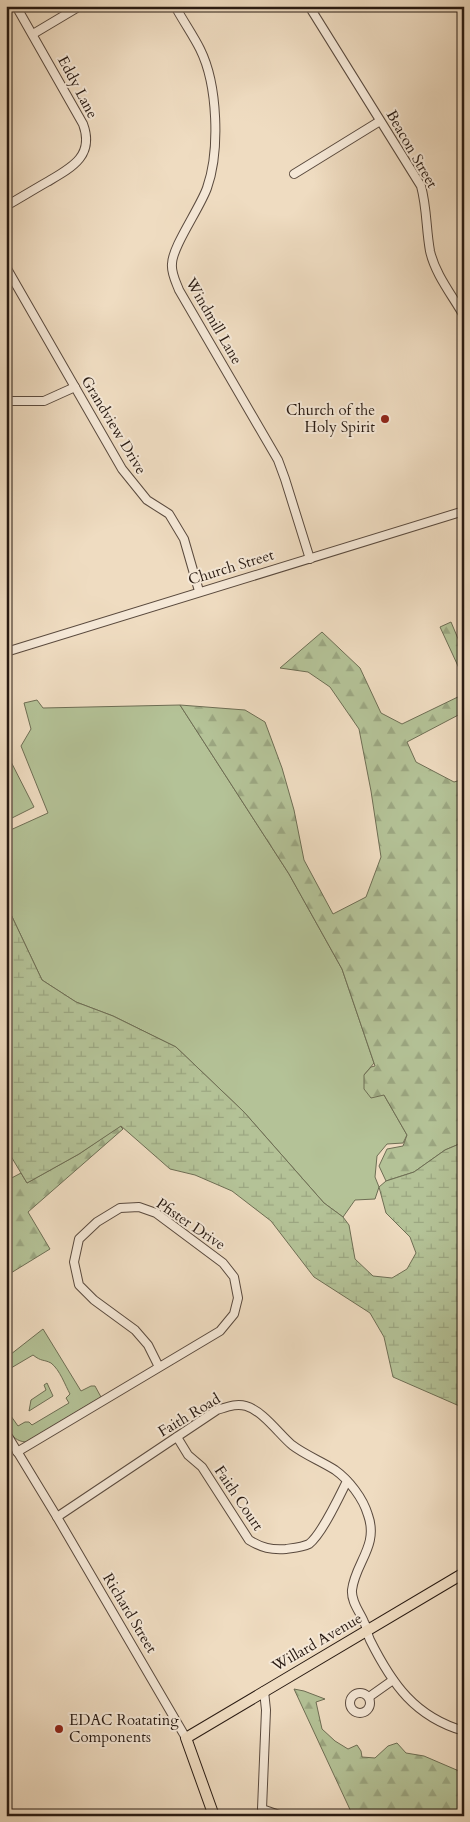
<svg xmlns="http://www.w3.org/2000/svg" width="470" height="1822" font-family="Cardo,serif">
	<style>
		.green { fill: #b4c297; stroke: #6e6e54 }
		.forest { fill: url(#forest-firs); stroke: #6e6e54 }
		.wetland { fill: url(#wetland-marsh); stroke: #6e6e54 }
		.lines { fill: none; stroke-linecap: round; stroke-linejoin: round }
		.minor-casing { stroke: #5a4a3e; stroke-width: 10 }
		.major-casing { stroke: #281a12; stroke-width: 12 }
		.minor { stroke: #f5e8d7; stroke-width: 8 }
		.major { stroke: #efdcc1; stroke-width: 10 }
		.poi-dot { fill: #8f2418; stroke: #f5e8d7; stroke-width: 2 }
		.labels { text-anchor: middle; stroke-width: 4; stroke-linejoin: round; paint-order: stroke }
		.street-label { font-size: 15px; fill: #281a12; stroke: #f5e8d7 }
		.poi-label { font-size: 15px; fill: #281a12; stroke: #f5e8d7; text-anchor: end }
	</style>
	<defs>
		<pattern id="forest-firs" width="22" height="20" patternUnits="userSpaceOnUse" patternTransform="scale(1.25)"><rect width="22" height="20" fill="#b4c297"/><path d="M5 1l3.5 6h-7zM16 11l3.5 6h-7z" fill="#9ba681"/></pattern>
		<pattern id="wetland-marsh" width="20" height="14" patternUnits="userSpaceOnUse" patternTransform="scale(1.25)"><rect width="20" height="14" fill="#b4c297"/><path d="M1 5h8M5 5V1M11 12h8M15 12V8" fill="none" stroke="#9ba681"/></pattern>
	</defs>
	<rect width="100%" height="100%" fill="#efdcc1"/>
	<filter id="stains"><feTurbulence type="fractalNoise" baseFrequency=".004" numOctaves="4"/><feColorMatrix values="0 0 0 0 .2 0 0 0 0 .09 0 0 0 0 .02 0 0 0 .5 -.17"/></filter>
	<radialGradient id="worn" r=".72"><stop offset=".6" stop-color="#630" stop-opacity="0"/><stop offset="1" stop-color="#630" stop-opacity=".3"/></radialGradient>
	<g class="green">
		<polygon points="37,700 43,708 180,705 289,874 342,969 374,1063 364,1075 384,1095 407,1135 403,1143 387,1144 377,1156 375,1177 379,1187 375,1199 355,1200 343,1217 324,1203 244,1112 176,1047 113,1016 76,1002 42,980 6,904 6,832 48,813 21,746 31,729 24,703"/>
		<polygon points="6,752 34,807 6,821"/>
		<path d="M 43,1329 L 81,1391 L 91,1386 L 95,1386 L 101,1397 L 26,1442 C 8,1441 6,1422 6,1409 L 18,1426 L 25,1422 L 29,1422 L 32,1425 L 69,1403 L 66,1398 L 70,1394 C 65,1385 60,1370 51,1363 C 43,1359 42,1362 33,1355 L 6,1371 L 6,1358 Z"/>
		<polygon points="47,1383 53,1396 29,1411 31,1400 46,1390 44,1385"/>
	</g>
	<g class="forest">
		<polygon points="451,622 459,641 464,641 464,679 440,627"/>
		<polygon points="322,632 360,668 381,713 402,724 464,694 464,712 407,742 416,762 454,782 464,779 464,1142 445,1150 414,1172 386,1181 379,1166 387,1149 403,1146 407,1135 384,1095 371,1098 364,1089 364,1075 371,1067 375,1066 342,969 289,874 180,705 245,710 265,722 282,768 294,810 304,860 333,914 366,897 381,857 371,791 359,729 330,687 308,672 280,668"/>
		<polygon points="120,1126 123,1129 28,1212 50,1249 6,1276 6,1181 21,1173 27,1183 79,1154"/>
		<polygon points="294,1689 304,1691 325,1699 316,1702 322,1729 335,1741 348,1749 357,1745 361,1751 362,1757 375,1758 388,1746 397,1743 406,1753 424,1756 459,1771 464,1770 464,1816 353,1816"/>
	</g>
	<polygon class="wetland" points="6,904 42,980 76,1002 113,1016 176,1047 244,1112 324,1203 343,1217 349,1225 355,1259 373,1276 392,1278 407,1269 416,1253 410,1237 386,1213 379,1187 386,1181 414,1172 445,1150 464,1142 464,1408 393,1377 384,1337 370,1313 314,1277 271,1221 232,1191 195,1175 170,1169 121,1126 79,1154 27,1183 6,1148"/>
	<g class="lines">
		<defs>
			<g id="minor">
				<path d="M 175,6 C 183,21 193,35 200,49 C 218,85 220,151 207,188 C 200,208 172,247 172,264 C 171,273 176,282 179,290 L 278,460 L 285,479 L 310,559"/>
				<path d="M 309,6 L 421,186 C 427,208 426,229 430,251 C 435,274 452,295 464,316"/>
				<polyline points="462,6 464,11"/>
				<polyline points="33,34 80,6"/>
				<polyline points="294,174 380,121"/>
				<path d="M 6,206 C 20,198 33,190 47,182 C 71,168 95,156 83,124 L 16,6"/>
				<polyline points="6,267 122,469 147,500 169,514 184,539 199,591"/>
				<polyline points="6,401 44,401 75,387"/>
				<polyline points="6,652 464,511"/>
				<polyline points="6,1433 57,1517 186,1738"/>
				<path d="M 177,1437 L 188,1455 L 202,1467 L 249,1540 C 262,1548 271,1550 286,1549 C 293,1548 303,1547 309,1544 C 322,1534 339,1497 347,1481"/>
				<polyline points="17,1452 220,1331 234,1314 238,1298 234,1277 223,1263 156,1213 139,1207 120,1208 97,1222 79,1239 74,1262 79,1285 94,1300 135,1330 148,1345 159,1367"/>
				<path d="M 57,1517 L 217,1410 C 227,1407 236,1403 246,1406 C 263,1411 279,1434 292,1445 C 305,1455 321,1461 335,1470 C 349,1480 363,1498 368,1515 C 379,1546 355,1563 352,1590 C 351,1602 360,1612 364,1622 C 367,1627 367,1634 370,1640 C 392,1684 415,1717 464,1731"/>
				<polyline points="264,1691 266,1710 262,1809 282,1816"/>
				<circle cx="360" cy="1703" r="10"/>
				<polyline points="369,1697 393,1680"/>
			</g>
			<polyline id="major" points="214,1816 186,1738 464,1573"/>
		</defs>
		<use href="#minor" class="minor-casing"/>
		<use href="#major" class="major-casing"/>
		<use href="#minor" class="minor"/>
		<use href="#major" class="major"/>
	</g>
	<g class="poi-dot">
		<circle cx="385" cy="419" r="5"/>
		<circle cx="59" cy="1729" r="5"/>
	</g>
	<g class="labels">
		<g class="street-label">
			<text transform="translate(78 87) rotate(62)" y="5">Eddy Lane</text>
			<text transform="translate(412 149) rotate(60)" y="5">Beacon Street</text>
			<text transform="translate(214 321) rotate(60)" y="5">Windmill Lane</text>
			<text transform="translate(114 425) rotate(59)" y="5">Grandview Drive</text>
			<text transform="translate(231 567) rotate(-17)" y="5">Church Street</text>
			<text transform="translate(191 1224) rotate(34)" y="5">Pfister Drive</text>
			<text transform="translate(189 1415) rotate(-31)" y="5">Faith Road</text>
			<text transform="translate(239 1498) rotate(56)" y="5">Faith Court</text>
			<text transform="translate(130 1613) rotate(59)" y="5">Richard Street</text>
			<text transform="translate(317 1642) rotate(-30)" y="5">Willard Avenue</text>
		</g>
		<g class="poi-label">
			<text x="375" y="415">Church of the<tspan x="375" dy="17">Holy Spirit</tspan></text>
			<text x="69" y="1725" text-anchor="start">EDAC Roatating<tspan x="69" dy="17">Components</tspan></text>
		</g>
	</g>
	<rect width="470" height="1822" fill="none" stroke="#efdcc1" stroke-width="25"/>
	<rect x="8" y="8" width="455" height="1807" fill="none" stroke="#281a12" stroke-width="2.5"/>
	<rect x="12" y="12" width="445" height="1797" fill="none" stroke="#281a12"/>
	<rect width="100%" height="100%" filter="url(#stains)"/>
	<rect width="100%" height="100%" fill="url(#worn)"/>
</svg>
